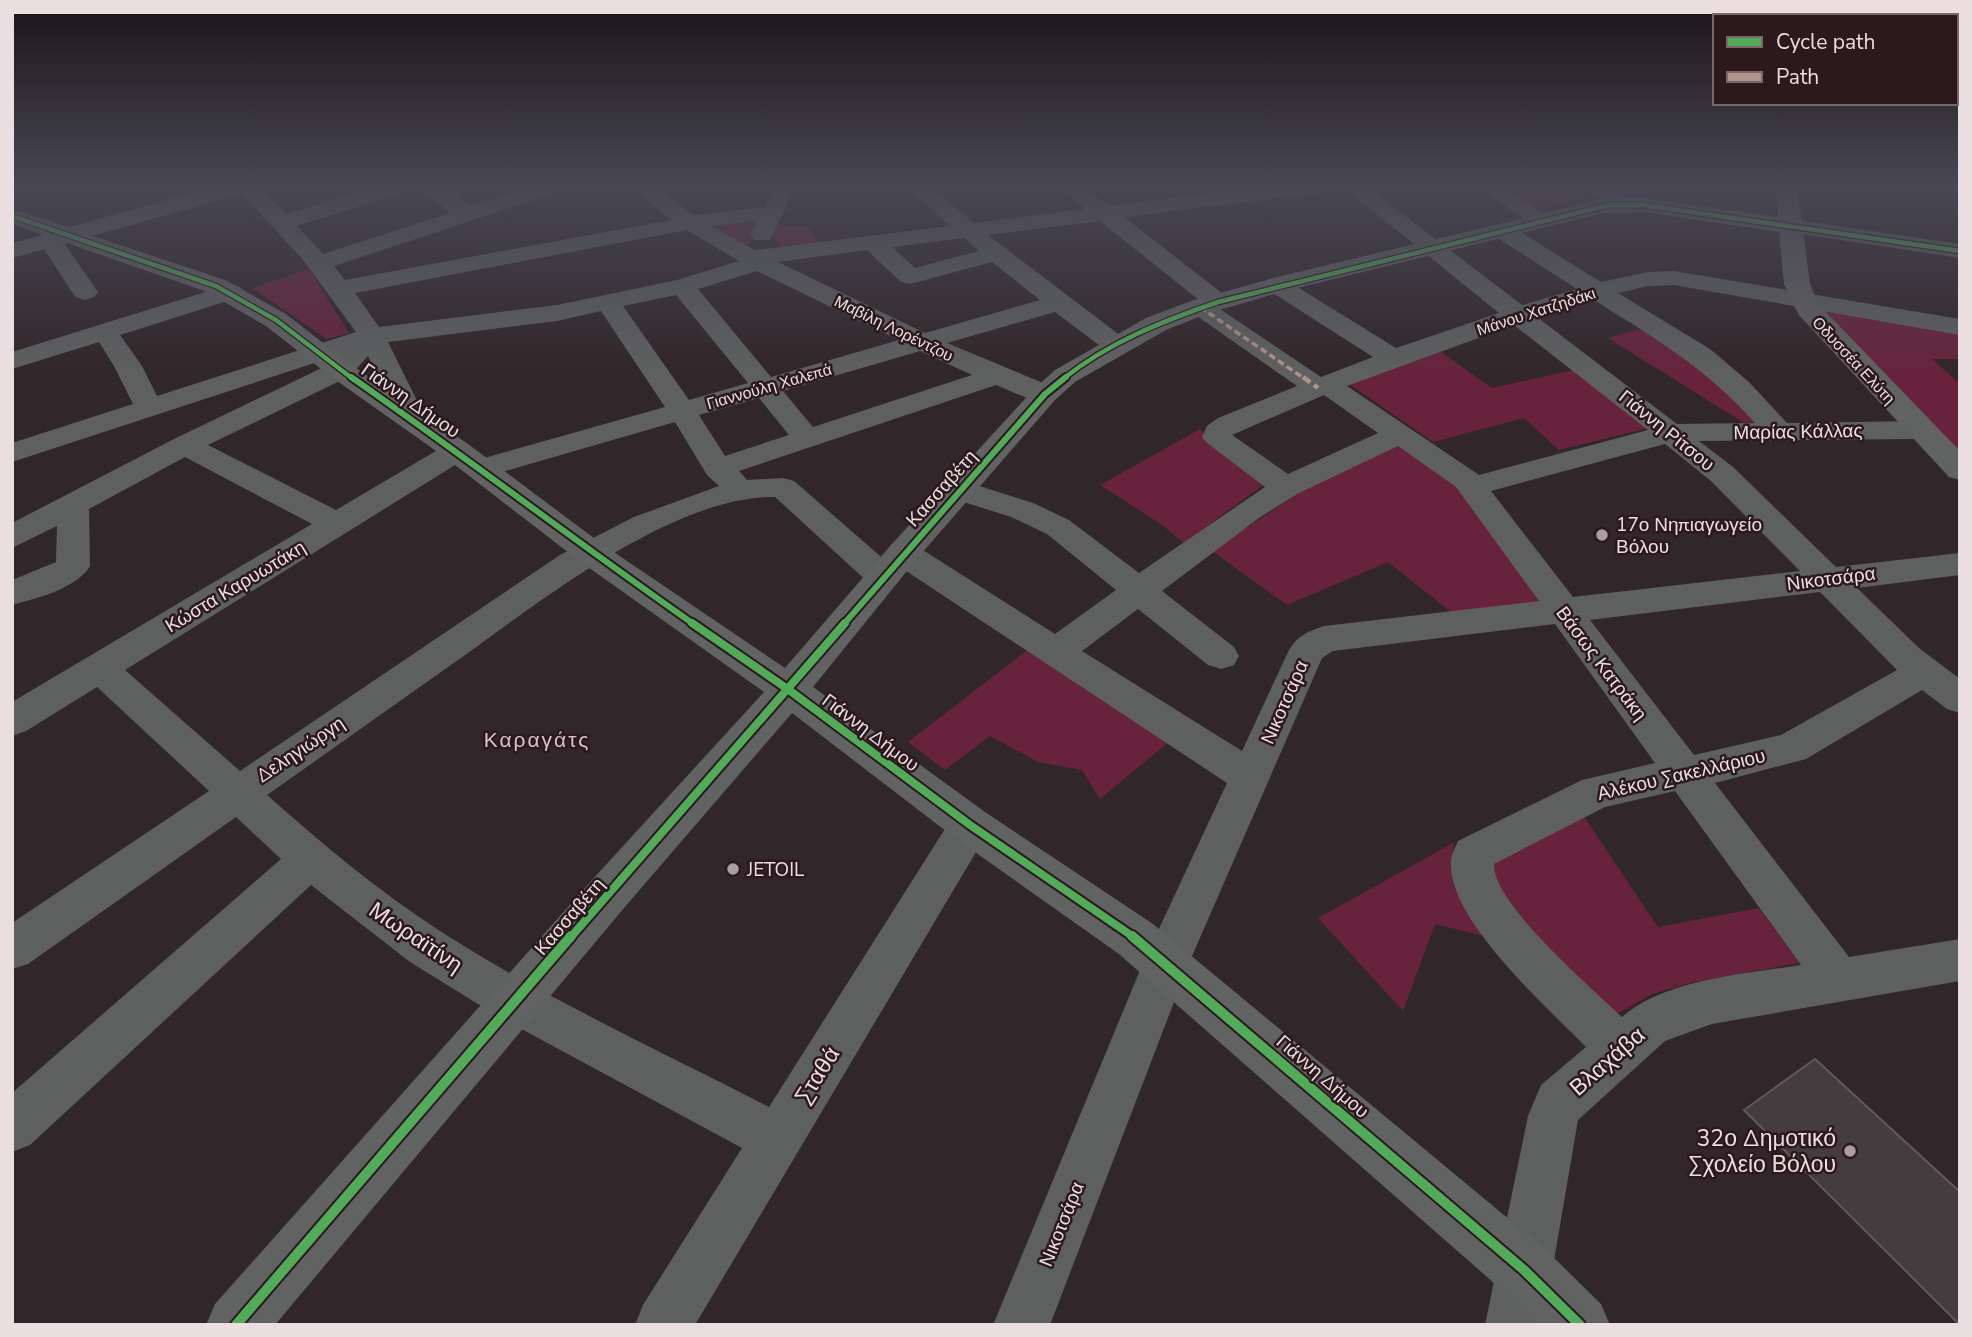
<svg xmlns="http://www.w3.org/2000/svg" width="1972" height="1337" font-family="'Nunito Sans',sans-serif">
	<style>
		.green { fill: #67233c }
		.building { fill: #443c3e; stroke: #62595c; stroke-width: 2 }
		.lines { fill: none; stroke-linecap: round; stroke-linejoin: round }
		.street { fill: #5e605f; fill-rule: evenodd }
		.secondary { fill: #616262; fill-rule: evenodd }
		.quiet-far1 { stroke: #af9288; stroke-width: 3.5; stroke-dasharray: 7 3.5; stroke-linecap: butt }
		.quiet { stroke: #af9288; stroke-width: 4.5; stroke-dasharray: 9 4.5; stroke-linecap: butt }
		.cycleway-far3-casing { stroke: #2b191e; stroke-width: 7 }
		.cycleway-far2-casing { stroke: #2b191e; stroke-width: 10 }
		.cycleway-far1-casing { stroke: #2b191e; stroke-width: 12 }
		.cycleway-casing { stroke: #2b191e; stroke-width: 14 }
		.cycleway-far3 { stroke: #51ab58; stroke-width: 4.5 }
		.cycleway-far2 { stroke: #51ab58; stroke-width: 6 }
		.cycleway-far1 { stroke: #51ab58; stroke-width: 8 }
		.cycleway { stroke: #51ab58; stroke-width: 10 }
		.poi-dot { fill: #aa9ea1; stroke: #2b191e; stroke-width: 2.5 }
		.labels { text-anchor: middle; stroke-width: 5; stroke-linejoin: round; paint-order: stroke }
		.far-street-label { font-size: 16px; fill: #ebdee1; stroke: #2b191e }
		.street-label { font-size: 19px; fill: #ebdee1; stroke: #2b191e }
		.poi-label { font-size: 19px; fill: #ebdee1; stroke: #2b191e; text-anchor: start }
		.neighbourhood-label { font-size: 21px; letter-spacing: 2px; fill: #dbc1c8; stroke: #2b191e }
		.near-street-label { font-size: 23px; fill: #ebdee1; stroke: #2b191e }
		.near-poi-label { font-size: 23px; fill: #ebdee1; stroke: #2b191e; text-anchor: end }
	</style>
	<rect width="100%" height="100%" fill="#312629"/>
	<g class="green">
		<polygon points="1500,186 1591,186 1602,196 1538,210"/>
		<polygon points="762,220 749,244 744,246 706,225"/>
		<polygon points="776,226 809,226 818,243 781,247 772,236"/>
		<polygon points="309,269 349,333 327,339 252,288"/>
		<polygon points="1820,309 1960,331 1960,359 1932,359 1960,384 1960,458"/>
		<polygon points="1647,327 1763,422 1744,423 1608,338"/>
		<polygon points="1441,352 1492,388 1574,370 1649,428 1559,450 1524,418 1433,442 1349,384"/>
		<polygon points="1200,429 1215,444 1266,483 1184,543 1162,525 1100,485"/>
		<polygon points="1401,444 1456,481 1539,601 1451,612 1388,562 1287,605 1212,551 1300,492"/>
		<polygon points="1030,648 1170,741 1100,799 1082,770 1038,762 990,736 945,770 908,742"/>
		<polygon points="1579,809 1658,927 1759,908 1799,963 1694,982 1652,994 1610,1018 1546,964 1478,865"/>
		<polygon points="1453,843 1455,884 1484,936 1435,924 1403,1011 1318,918"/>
	</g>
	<polygon class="building" points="1815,1059 1960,1192 1960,1325 1744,1110"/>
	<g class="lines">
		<g class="street">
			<path d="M 235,186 L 258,186 L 287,214 L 377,186 L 410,186 L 407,191 L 297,226 L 323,254 L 450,213 L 418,186 L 443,186 L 470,206 L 532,186 L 564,186 L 561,191 L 334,266 L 345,280 L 671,220 L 630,186 L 654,186 L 694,215 L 764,207 L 775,186 L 800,186 L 793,192 L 770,240 L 754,240 L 750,235 L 757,221 L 711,226 L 755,250 L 950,226 L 907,186 L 931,186 L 974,223 L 1085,209 L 1059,186 L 1083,186 L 1109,206 L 1268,186 L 1330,186 L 1327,191 L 1319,193 L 1124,217 L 1227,297 L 1231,302 L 1227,307 L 1220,309 L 1321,377 L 1373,357 L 1268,290 L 1265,285 L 1268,280 L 1277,278 L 1286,280 L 1396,348 L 1499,313 L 1342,186 L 1366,186 L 1522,305 L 1577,289 L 1493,235 L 1489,230 L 1493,225 L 1509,225 L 1601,282 L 1648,272 L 1674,271 L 1960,319 L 1960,335 L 1674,285 L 1648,286 L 1618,293 L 1710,349 L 1749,382 L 1787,423 L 1920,421 L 1930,424 L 1935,430 L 1930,436 L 1920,439 L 1699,441 L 1733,467 L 1836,567 L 1960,553 L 1960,575 L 1857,588 L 1919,648 L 1960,679 L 1960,713 L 1947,709 L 1922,690 L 1806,759 L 1715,783 L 1849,957 L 1960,939 L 1960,981 L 1712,1024 L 1665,1041 L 1578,1120 L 1543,1325 L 1485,1325 L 1528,1116 L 1541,1085 L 1586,1047 C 1547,1007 1453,924 1451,867 C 1450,857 1454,850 1458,841 L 1582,780 L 1655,763 L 1555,624 L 1333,651 L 1322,658 L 1189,963 L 1050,1325 L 993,1325 L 1143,963 L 1227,783 L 891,561 L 886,553 L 891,545 L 903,542 L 915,545 L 1055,634 L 1116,590 L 1047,534 L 1011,517 L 948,497 L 943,490 L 948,483 L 959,480 L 970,483 L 1033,503 L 1069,520 L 1139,573 L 1265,487 L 1207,443 L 1202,437 L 1207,426 L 1218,418 L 1297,386 L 1191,312 L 1187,307 L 1191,302 L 1199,300 L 1100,221 L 988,235 L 1125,339 L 1129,345 L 1125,351 L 1116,353 L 1107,351 L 1055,312 L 947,343 L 1055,388 L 1059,394 L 1055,400 C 1035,405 1014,392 996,385 L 739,471 L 747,480 L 783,478 L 794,481 L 895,569 L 900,577 L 895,585 L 883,588 L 871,585 L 775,497 C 674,495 538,603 458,660 C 394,705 331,750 267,795 C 322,844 381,893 443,933 C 547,999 660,1051 769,1107 L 955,813 L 970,808 L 985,813 L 991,825 L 985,837 L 695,1325 L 635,1325 L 643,1305 L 742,1148 L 499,1017 L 410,962 L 311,885 L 30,1145 L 12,1152 L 12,1093 L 281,859 L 236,817 L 28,964 L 12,969 L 12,923 L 209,791 L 97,687 L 26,731 L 12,736 L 12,702 L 312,524 L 185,457 L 89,509 L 90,566 C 76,589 37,598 12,605 L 12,580 L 56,562 L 57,526 L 12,548 L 12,523 L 174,439 L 330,364 L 339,355 L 12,462 L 12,443 L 133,404 L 114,366 L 99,342 L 12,369 L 12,352 L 231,284 L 240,287 L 244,292 L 240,297 L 120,335 L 142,366 L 157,396 L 356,332 L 304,261 ZM 687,230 L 739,261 L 677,280 L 557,305 L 379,327 L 355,293 ZM 964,238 L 979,251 L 915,268 L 892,247 ZM 867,250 L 901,282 L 910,284 L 992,262 L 1040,300 L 925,333 L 778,262 ZM 757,271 L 899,340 L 771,377 L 698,289 ZM 676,295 L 748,383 L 689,400 L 623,306 ZM 1594,300 C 1656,339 1705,367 1755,423 L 1677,424 L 1537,317 ZM 601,311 L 665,407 L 470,462 L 466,469 L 470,476 L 481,478 L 675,422 L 707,475 L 719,486 L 634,517 L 560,555 L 240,771 L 125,670 L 468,457 L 472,451 L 468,445 L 457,442 L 446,445 L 336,510 L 208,445 L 350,376 L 368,356 L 402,427 L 412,430 L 422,427 L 427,421 L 388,342 L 557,321 ZM 1514,325 L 1648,430 L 1479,475 L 1347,386 ZM 920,351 L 972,375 L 813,427 L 783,391 ZM 1324,395 L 1378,433 L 1288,474 L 1232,435 ZM 759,398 L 789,435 L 725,456 L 699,415 ZM 1665,444 L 1711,481 L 1800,571 L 1573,597 L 1491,491 ZM 1398,446 L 1456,487 L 1539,601 L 1324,626 C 1309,631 1297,636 1289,650 L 1242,751 L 1082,651 L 1138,609 L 1208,665 L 1221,669 L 1234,665 L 1239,656 L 1234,647 L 1162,591 L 1259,518 L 1297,494 ZM 1820,592 L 1897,670 L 1781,735 L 1694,755 L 1590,620 ZM 1675,791 L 1801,965 C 1745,974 1666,979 1622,1017 C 1592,988 1492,903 1494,864 L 1605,807 Z"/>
			<polygon points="1477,186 1503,186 1552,220 1549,225 1533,225"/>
			<path d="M 1590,186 L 1614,186 L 1631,203 L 1628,208 C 1612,212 1599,199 1590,186 Z"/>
			<polygon points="1790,219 1960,244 1960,258 1782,231 1779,226 1782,221"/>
			<polygon points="51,234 59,236 98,292 94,297 85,300 76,297 72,292 39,241 43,236"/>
		</g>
		<polygon class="secondary" points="217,186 253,186 250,191 93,236 225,280 286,314 350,364 468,444 602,544 785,668 891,545 1035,388 1055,370 1146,318 1191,301 1277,277 1603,199 1643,198 1778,217 1775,186 1797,186 1810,284 1819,305 1960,451 1960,480 1949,477 1798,314 1784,284 1779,232 1643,212 1603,213 1285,291 1209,313 1166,330 1075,382 1055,400 915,561 813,687 985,812 1153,924 1545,1249 1601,1304 1610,1325 1537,1325 1503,1291 1119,954 955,838 792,713 624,908 275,1325 206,1325 215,1304 592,880 764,692 578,560 446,458 330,376 266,326 207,292 67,243 12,258 12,243 43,235 12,224 12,209 69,227"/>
		<polyline class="quiet-far1" points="1200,307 1305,379"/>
		<polyline class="quiet" points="1303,377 1318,388"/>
		<defs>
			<g id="cycleway-far3">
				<polyline points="12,216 216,286 276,320 353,379"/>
				<path d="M 1063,379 C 1109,342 1163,321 1218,302 L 1609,205 L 1643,205 L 1960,251"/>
			</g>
			<g id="cycleway-far2">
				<path d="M 351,377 C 467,458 579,544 695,625"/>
				<polyline points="843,625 1045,394 1066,377"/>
			</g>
			<g id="cycleway-far1">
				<polyline points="692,623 789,690 970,825 1135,938"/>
				<polyline points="570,938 845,623"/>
			</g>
			<g id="cycleway">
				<polyline points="1132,936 1524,1270 1580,1325"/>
				<polyline points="236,1325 571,936"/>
			</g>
		</defs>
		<use href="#cycleway-far3" class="cycleway-far3-casing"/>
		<use href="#cycleway-far2" class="cycleway-far2-casing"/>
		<use href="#cycleway-far1" class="cycleway-far1-casing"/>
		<use href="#cycleway" class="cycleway-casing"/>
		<use href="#cycleway-far3" class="cycleway-far3"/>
		<use href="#cycleway-far2" class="cycleway-far2"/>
		<use href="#cycleway-far1" class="cycleway-far1"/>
		<use href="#cycleway" class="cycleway"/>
	</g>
	<linearGradient id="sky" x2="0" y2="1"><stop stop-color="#1b1517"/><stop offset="0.5" stop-color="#484754"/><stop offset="1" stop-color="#484754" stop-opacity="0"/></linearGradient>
	<rect width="1972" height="373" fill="url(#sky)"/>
	<g class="poi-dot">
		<circle cx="1602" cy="535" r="7"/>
		<circle cx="733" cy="869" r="7"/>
		<circle cx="1850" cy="1151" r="7"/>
	</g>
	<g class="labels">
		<g class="far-street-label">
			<text transform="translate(1536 311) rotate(-18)" y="6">Μάνου Χατζηδάκι</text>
			<text transform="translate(894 328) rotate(26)" y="6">Μαβίλη Λορέντζου</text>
			<text transform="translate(1854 360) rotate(47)" y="6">Οδυσσέα Ελύτη</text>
			<text transform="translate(769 386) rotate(-16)" y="6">Γιαννούλη Χαλεπά</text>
		</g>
		<g class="street-label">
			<text transform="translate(411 400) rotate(35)" y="7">Γιάννη Δήμου</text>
			<text transform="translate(1667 430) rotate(39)" y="7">Γιάννη Ρίτσου</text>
			<text transform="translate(1798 431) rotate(-1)" y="7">Μαρίας Κάλλας</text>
			<text transform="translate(941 488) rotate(-48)" y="7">Κασσαβέτη</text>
			<text transform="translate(1831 578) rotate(-7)" y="7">Νικοτσάρα</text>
			<text transform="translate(235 586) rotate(-31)" y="7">Κώστα Καρυωτάκη</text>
			<text transform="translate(1602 663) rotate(53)" y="7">Βάσως Κατράκη</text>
			<text transform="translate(1284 702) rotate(-66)" y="7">Νικοτσάρα</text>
			<text transform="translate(871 732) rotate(37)" y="7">Γιάννη Δήμου</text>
			<text transform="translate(300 749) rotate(-34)" y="7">Δεληγιώργη</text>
			<text transform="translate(1681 774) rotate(-13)" y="7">Αλέκου Σακελλάριου</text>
			<text transform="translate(569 916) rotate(-49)" y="7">Κασσαβέτη</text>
			<text transform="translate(1323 1076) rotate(41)" y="7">Γιάννη Δήμου</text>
			<text transform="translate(1061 1224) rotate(-68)" y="7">Νικοτσάρα</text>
		</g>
		<g class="poi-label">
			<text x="1616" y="531">17ο Νηπιαγωγείο<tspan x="1616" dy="22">Βόλου</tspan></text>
			<text x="747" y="876">JETOIL</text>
		</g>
		<g class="neighbourhood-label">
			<text x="537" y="747">Καραγάτς</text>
		</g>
		<g class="near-street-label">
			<text transform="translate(416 937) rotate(34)" y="8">Μωραϊτίνη</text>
			<text transform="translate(1607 1061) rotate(-41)" y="8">Βλαχάβα</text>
			<text transform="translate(817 1075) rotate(-58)" y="8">Σταθά</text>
		</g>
		<g class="near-poi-label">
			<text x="1836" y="1146">32ο Δημοτικό<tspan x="1836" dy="26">Σχολείο Βόλου</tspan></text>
		</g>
	</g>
	<rect width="1972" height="1337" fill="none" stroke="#ebdee1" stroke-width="28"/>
	<rect x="1713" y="14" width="245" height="91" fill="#2b191e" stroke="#78686c" stroke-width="2"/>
	<rect x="1727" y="37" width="35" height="10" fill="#51ab58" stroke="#78686c" stroke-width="2"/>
	<text x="1776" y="49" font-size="21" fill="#ebdee1">Cycle path</text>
	<rect x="1727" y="72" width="35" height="10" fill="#af9288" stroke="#78686c" stroke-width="2"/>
	<text x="1776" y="84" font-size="21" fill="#ebdee1">Path</text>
</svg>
